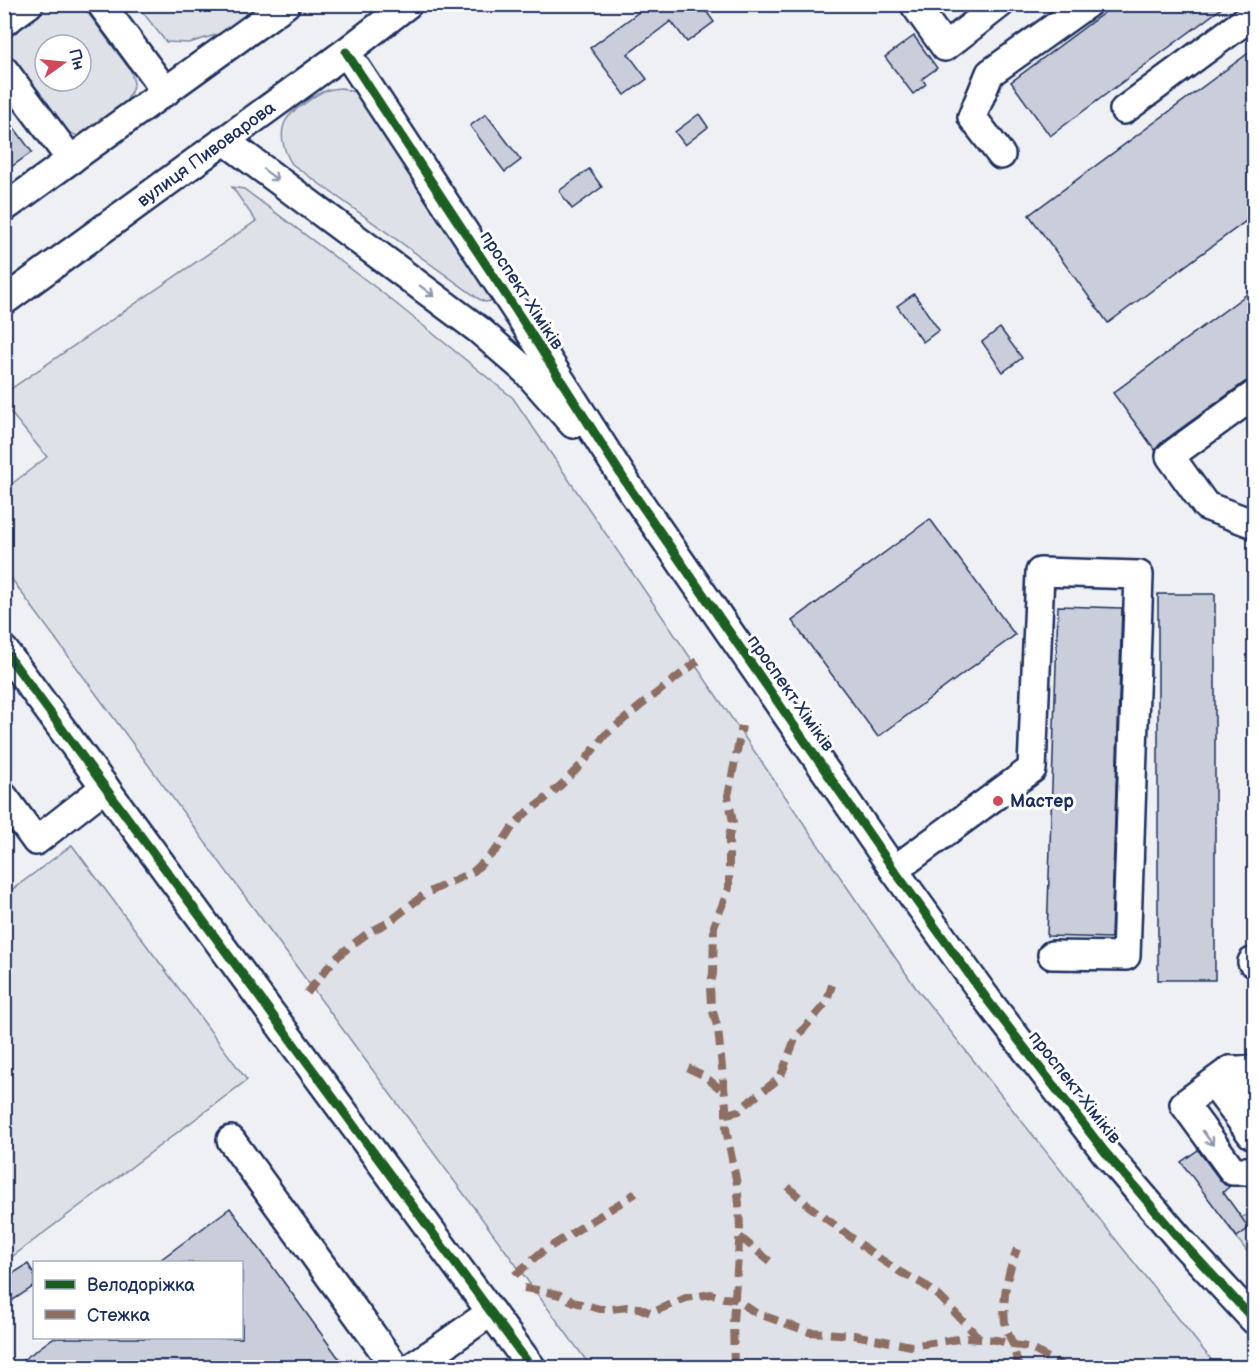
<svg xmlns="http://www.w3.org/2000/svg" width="1259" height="1372" font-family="'Balsamiq Sans',sans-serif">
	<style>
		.built { fill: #eff0f4; fill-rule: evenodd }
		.green { fill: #dee1e7; stroke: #7c88a2; stroke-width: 1.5; fill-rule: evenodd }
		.building { fill: #caceda; stroke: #1b2f5e; stroke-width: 1.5 }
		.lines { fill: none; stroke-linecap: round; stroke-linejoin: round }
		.minor-casing { stroke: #1b2f5e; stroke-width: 32 }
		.minor { stroke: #fff; stroke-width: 27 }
		.quiet { stroke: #8d6e63; stroke-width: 8; stroke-dasharray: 15 8; stroke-linecap: butt }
		.cycleway-casing { stroke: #fff; stroke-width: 13 }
		.cycleway { stroke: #1b5e20; stroke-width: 9 }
		.oneway { stroke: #8d97ae }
		.poi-dot { fill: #d1495b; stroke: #fff; stroke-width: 2 }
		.labels { text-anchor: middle; stroke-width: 6; stroke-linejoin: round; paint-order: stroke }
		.street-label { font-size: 18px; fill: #1b2f5e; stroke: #fff }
		.poi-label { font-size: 18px; font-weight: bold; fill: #1b2f5e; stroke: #fff; text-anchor: start }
	</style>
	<rect width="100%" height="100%" fill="#fff"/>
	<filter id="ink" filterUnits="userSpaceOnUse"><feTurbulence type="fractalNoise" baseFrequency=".0167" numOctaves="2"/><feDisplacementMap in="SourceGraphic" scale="12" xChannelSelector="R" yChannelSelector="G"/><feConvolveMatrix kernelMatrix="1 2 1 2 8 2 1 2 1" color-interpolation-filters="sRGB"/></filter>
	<g filter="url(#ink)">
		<path class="built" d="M 5,5 L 1254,5 L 1254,1367 L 5,1368 ZM 45,45 L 81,45 L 81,81 L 45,81 ZM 34,1262 L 242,1262 L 242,1338 L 34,1338 Z"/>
		<g class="green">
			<path d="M 42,5 L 82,5 L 131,71 L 134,83 L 130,95 L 123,106 L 87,133 L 78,136 L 70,133 L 52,122 L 5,56 L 5,39 L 6,34 ZM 45,45 L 81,45 L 81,81 L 45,81 Z"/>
			<polygon points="137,5 259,5 222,33 189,43 166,42"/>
			<path d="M 342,88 L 354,92 L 363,98 L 494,298 L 491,301 L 485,302 L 479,299 L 292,164 C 283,150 277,130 289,116 C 293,111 299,107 304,104 C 318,93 324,89 342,88 Z"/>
			<polygon points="232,187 244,189 379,290 513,398 916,988 1217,1367 591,1367 5,570 5,489 47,457 5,406 5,393 256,221"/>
			<polygon points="72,845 247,1080 5,1262 5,895"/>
			<polygon points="1254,1215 1254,1261 1228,1226 1244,1216"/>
		</g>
		<g class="building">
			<polygon points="650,4 701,4 714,22 687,42 671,21 628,54 647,79 625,95 590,48"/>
			<polygon points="1116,4 1227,4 1050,136 1011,82"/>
			<polygon points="914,36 937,68 922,79 926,84 913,94 885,57"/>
			<polygon points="1254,49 1254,215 1108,323 1029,215"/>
			<polygon points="4,114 32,152 4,172"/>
			<polygon points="486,114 521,160 505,172 470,126"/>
			<polygon points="699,114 708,127 685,145 675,132"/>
			<polygon points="589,169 602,187 572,209 559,191"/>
			<polygon points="1254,289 1254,380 1245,382 1161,443 1155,450 1113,393"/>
			<polygon points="914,294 939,330 923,342 897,306"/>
			<polygon points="1000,328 1022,358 1003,372 982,342"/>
			<polygon points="930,519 1015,635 878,737 792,621"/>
			<rect x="1158" y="594" width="57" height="386"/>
			<polygon points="1058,606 1122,608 1111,938 1047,936"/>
			<polygon points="1198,1150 1220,1180 1225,1185 1230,1186 1223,1192 1249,1228 1237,1237 1181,1162"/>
			<polygon points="230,1208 346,1368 12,1368 53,1338 242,1338 242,1263 156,1263"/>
			<polygon points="28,1264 34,1274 34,1286 4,1306 4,1279"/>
		</g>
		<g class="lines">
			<defs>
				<g id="minor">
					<polyline points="101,4 166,92"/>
					<polyline points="914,4 945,47 1000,4"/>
					<polyline points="4,22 29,4"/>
					<polyline points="346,52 523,321 629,487 894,870 989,1002 1105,1152 1182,1242 1254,1320"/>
					<polyline points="4,70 71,160"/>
					<polyline points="1124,110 1254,14"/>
					<polyline points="224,140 479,330 526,371 573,424"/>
					<polyline points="1001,155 972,117 990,73 1087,4"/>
					<polyline points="4,208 286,4"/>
					<path id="s1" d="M 4,301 L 346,52 L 408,4"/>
					<polyline points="1254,395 1170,456 1206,506 1254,524"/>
					<polyline points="4,650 532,1368"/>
					<polyline points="4,797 36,841 105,787"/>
					<polyline points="894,870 1032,769 1040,572 1139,575 1126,956 1052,955"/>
					<polyline points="1252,962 1254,963"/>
					<polyline points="1230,1070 1254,1103"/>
					<polyline points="1254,1070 1230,1070 1184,1104 1233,1171 1254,1171"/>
					<polyline points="1213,1083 1251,1134"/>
					<polyline points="231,1140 396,1368"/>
					<polyline points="410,1368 440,1348 491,1312"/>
				</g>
			</defs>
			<use href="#minor" class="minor-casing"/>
			<use href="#minor" class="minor"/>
			<g class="quiet">
				<polyline points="307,993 333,961 349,947 368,933 389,922 425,894 474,871 497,849 506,837 513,826 526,813 544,800 562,784 583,763 605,735 644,703 698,661"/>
				<polyline points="688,1068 703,1075 724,1092"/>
				<polyline points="726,1114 739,1111 750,1101 780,1078 795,1039 826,1003 832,985"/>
				<polyline points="788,1187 809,1206 879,1258 900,1272 923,1284 941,1298 980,1339"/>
				<polyline points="740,1237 773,1264"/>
				<polyline points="515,1275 539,1254 636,1193"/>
				<path d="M 524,1288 L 544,1291 L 560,1295 L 574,1302 L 600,1309 L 612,1309 L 627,1307 L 639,1308 L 651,1313 L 686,1298 L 711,1294 L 724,1298 L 735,1299 L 756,1313 L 809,1332 L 854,1335 L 911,1346 L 965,1338 L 997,1340 L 1013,1345 C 1010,1337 1006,1330 1005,1322 C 1002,1296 1008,1272 1017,1249"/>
				<polyline points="734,1368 733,1322 740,1230 739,1204 737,1184 726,1129 726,1106 718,1029 711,1005 710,987 713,974 714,926 729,888 729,836 733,822 728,796 742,726"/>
				<polyline points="1019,1368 1013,1345 1028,1347 1067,1368"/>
			</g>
			<defs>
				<g id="cycleway">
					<polyline points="346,52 523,321 629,487 894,870 989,1002 1105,1152 1182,1242 1254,1320"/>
					<polyline points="4,650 532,1368"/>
				</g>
			</defs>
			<use href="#cycleway" class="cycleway-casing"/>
			<use href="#cycleway" class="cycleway"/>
		</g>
		<defs><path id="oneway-shaft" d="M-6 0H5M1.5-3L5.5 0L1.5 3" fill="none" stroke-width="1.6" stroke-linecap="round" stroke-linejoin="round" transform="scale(1.5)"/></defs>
		<g class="oneway">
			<use href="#oneway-shaft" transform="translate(271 175) rotate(37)"/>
			<use href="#oneway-shaft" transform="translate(427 291) rotate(37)"/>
			<use href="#oneway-shaft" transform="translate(1208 1138) rotate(54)"/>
		</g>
	</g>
	<circle class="poi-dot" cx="998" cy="801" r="6"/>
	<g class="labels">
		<g class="street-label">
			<text dy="6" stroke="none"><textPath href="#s1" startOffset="250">вулиця Пивоварова</textPath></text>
			<text transform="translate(522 290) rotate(57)" y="6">проспект Хіміків</text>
			<text transform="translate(791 693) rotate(55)" y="6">проспект Хіміків</text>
			<text transform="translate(1075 1087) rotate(52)" y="6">проспект Хіміків</text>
		</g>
		<g class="poi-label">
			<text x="1010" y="807">Мастер</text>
		</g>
	</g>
	<rect width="1259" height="1372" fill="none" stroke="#fff" stroke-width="24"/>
	<rect x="12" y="12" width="1235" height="1348" fill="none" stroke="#1b2f5e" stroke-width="2" filter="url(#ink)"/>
	<rect x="33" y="1261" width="210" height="78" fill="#ffffff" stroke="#a4acbf" stroke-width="1.5"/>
	<rect x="45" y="1280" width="30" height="9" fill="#1b5e20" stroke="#a4acbf" stroke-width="1.5"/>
	<text x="87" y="1291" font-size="18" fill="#1b2f5e">Велодоріжка</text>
	<rect x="45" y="1310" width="30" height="9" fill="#8d6e63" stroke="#a4acbf" stroke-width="1.5"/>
	<text x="87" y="1321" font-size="18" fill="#1b2f5e">Стежка</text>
	<g transform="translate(63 63) rotate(75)"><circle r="28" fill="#ffffff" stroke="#a4acbf" stroke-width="1.5"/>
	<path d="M0-4.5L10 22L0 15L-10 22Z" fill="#d1495b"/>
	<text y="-9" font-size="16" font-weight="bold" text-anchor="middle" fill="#1b2f5e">Пн</text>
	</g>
</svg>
